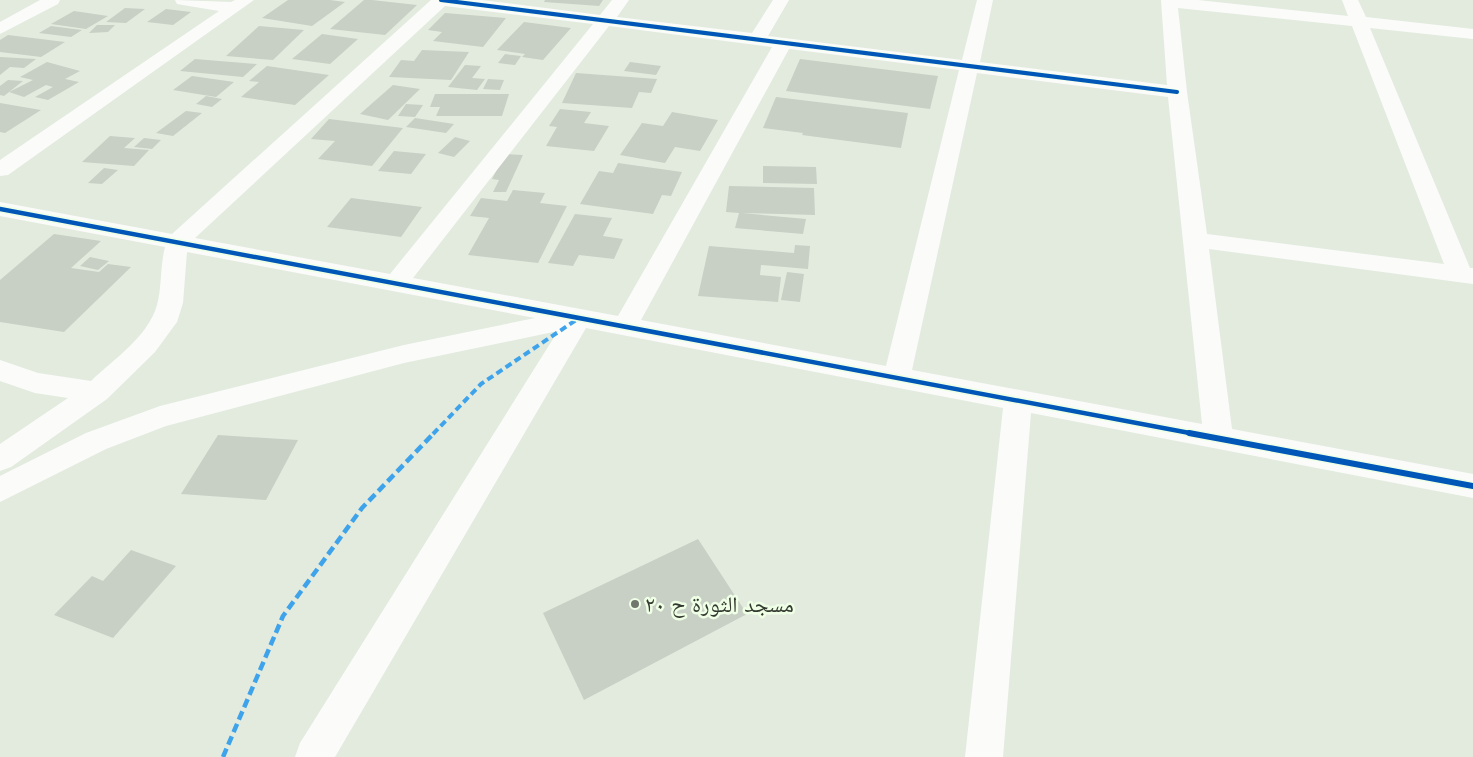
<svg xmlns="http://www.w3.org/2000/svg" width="1473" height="757" font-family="Jost,'Noto Naskh Arabic',sans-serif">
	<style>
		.building { fill: #c8cfc5 }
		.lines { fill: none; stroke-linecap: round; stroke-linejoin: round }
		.street { fill: #fbfcfa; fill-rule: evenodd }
		.quiet-far1 { stroke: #3ea3eb; stroke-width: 4; stroke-dasharray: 7 4; stroke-linecap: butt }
		.quiet { stroke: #3ea3eb; stroke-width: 4.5; stroke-dasharray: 9 4.5; stroke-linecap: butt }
		.cycleway-far2-casing { stroke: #efffe6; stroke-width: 5.5 }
		.cycleway-far1-casing { stroke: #efffe6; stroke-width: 8 }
		.cycleway-casing { stroke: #efffe6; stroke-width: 9 }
		.cycleway-far2 { stroke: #0057b8; stroke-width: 4 }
		.cycleway-far1 { stroke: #0057b8; stroke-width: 4.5 }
		.cycleway { stroke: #0057b8; stroke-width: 6 }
		.poi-dot { fill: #71776d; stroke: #efffe6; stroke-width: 2 }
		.labels { text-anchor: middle; stroke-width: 5; stroke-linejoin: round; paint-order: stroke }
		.near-poi-label { font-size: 22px; fill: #33392f; stroke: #efffe6; text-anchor: start }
	</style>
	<rect width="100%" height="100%" fill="#e3ebdf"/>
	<g class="building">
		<polygon points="288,0 330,0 345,2 312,26 262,18"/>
		<polygon points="364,0 372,0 417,5 385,35 330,29"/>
		<polygon points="545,0 603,0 599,6 544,2"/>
		<polygon points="125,8 145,9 126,23 106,22"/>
		<polygon points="166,9 191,12 173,25 147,22"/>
		<polygon points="74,11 108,16 86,29 51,24"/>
		<polygon points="445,13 506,18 483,47 433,41 442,32 428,30"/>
		<polygon points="524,22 571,28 543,60 522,57 525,54 497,50"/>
		<polygon points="97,25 115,25 108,32 89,33"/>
		<polygon points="51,26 82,30 71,37 39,33"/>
		<polygon points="259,26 304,30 273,60 226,56"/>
		<polygon points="322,34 358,39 330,64 292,59"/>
		<polygon points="8,35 65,42 41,57 0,52 0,40"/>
		<polygon points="422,50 469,52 451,80 389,77 401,60 414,61"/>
		<polygon points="505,54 521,56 515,65 498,63"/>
		<polygon points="0,57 36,59 24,68 10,67 0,75"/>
		<polygon points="195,59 257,64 243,77 180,71"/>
		<polygon points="800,59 938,76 930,109 786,91"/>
		<polygon points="47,62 80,71 65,79 79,82 48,100 35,97 53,87 46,85 24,97 9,92 33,80 20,77"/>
		<polygon points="630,62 661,66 656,75 624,71"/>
		<polygon points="465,65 481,66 472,78 485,79 477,90 448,87"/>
		<polygon points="267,66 329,75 295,105 241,97 259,82 249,81"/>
		<polygon points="576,73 657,79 651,93 639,92 632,108 562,103"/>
		<polygon points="192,76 234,82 216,97 173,90"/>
		<polygon points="488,79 504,80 500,90 483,89"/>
		<polygon points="8,80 23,81 4,96 0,95 0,86"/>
		<polygon points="393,85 420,89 388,120 360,114"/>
		<polygon points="435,94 509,94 502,116 436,116 440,107 430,107"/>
		<polygon points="206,96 222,99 212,107 196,104"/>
		<polygon points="776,97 908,113 901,148 802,135 803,133 763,128"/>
		<polygon points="0,103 41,110 5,133 0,132"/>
		<polygon points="406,104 423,105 415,117 398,116"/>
		<polygon points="560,109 591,112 584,123 609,126 594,151 546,146 557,127 549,126"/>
		<polygon points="186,111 202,113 173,136 156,133"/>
		<polygon points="672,112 718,120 700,151 675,147 665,163 620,155 642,123 663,126"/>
		<polygon points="415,118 454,124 446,133 406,127"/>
		<polygon points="329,119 403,128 372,166 318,159 335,141 311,139"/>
		<polygon points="110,136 135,138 124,148 149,150 134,166 82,162"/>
		<polygon points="455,137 470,141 454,157 438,153"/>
		<polygon points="144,138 161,140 152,149 134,147"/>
		<polygon points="394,151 426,154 411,174 378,171"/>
		<polygon points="505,154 523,155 506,192 493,192 499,180 492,179"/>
		<polygon points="618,163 682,172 671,196 662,195 653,214 580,204 599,171 613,173"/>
		<polygon points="763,166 816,167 817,184 763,183"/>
		<polygon points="104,168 118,170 102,184 88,183"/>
		<polygon points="729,186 814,188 815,215 742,213 806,219 803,234 735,228 739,213 726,212"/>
		<polygon points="513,190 545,193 540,203 567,206 538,263 468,255 489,218 470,216 481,198 507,201"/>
		<polygon points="351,198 422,207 401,237 327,227"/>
		<polygon points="575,214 612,218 603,236 623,239 614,259 579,255 573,266 548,263"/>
		<polygon points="54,234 101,241 71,268 99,272 108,264 131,267 64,332 0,322 0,280"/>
		<polygon points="795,245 810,246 808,269 761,265 760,275 781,277 778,302 698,296 709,246 794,253"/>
		<polygon points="90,257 109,261 98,270 80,266"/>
		<polygon points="787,272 804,274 800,302 781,300"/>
		<polygon points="218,435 298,440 266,500 181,494"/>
		<polygon points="698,539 747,614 584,700 543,613"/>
		<polygon points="131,550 176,566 113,638 54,615 92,576 103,581"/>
	</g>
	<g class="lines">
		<g class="street">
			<polygon points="40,0 60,0 58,4 0,34 0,22"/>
			<polygon points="175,0 231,2 235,0 254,0 8,175 0,176 0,160 219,11 177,4"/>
			<path d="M 431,0 L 482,0 L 600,15 L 612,0 L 629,0 L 617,17 L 752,33 L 773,0 L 789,0 L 768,36 L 962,60 L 977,0 L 993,0 L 980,62 L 1167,85 L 1161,0 L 1198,0 L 1348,16 L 1342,0 L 1358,0 L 1366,17 L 1473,29 L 1473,39 L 1370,28 L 1470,268 L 1473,268 L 1473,284 L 1209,249 L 1232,429 L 1473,474 L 1473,498 L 1031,413 L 1003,757 L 965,757 L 1003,408 L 586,328 L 335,757 L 295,757 L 300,743 L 558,331 L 404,363 L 166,426 L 106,449 L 0,502 L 0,476 L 86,433 L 160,406 L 404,345 L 535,318 L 187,252 L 183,303 L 177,322 L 155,352 L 107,399 L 11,467 L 0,471 L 0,444 L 68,398 L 35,393 L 0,381 L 0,360 L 38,373 L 91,381 C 114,359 148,337 157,305 C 162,287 160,266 165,247 L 0,216 L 0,202 L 172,234 ZM 445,6 L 593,24 L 390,274 L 195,238 ZM 1178,8 L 1352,26 L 1444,264 L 1207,234 L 1187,92 ZM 609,26 L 772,47 L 618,316 L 413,278 ZM 789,49 L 959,70 L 886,366 L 641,320 ZM 977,73 L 1168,97 L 1202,424 L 912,370 Z"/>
		</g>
		<polyline class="quiet-far1" points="433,434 481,384 579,318"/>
		<polyline class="quiet" points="223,757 283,616 362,508 434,433"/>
		<defs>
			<polyline id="cycleway-far2" points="441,0 1177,92"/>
			<polyline id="cycleway-far1" points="0,209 1195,434"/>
			<polyline id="cycleway" points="1189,433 1473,486"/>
		</defs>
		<use href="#cycleway-far2" class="cycleway-far2-casing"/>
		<use href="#cycleway-far1" class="cycleway-far1-casing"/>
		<use href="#cycleway" class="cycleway-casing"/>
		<use href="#cycleway-far2" class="cycleway-far2"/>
		<use href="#cycleway-far1" class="cycleway-far1"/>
		<use href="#cycleway" class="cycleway"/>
	</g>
	<circle class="poi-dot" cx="635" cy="604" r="5"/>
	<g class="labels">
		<g class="near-poi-label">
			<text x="645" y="612">مسجد الثورة ح ٢٠</text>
		</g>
	</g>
</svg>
